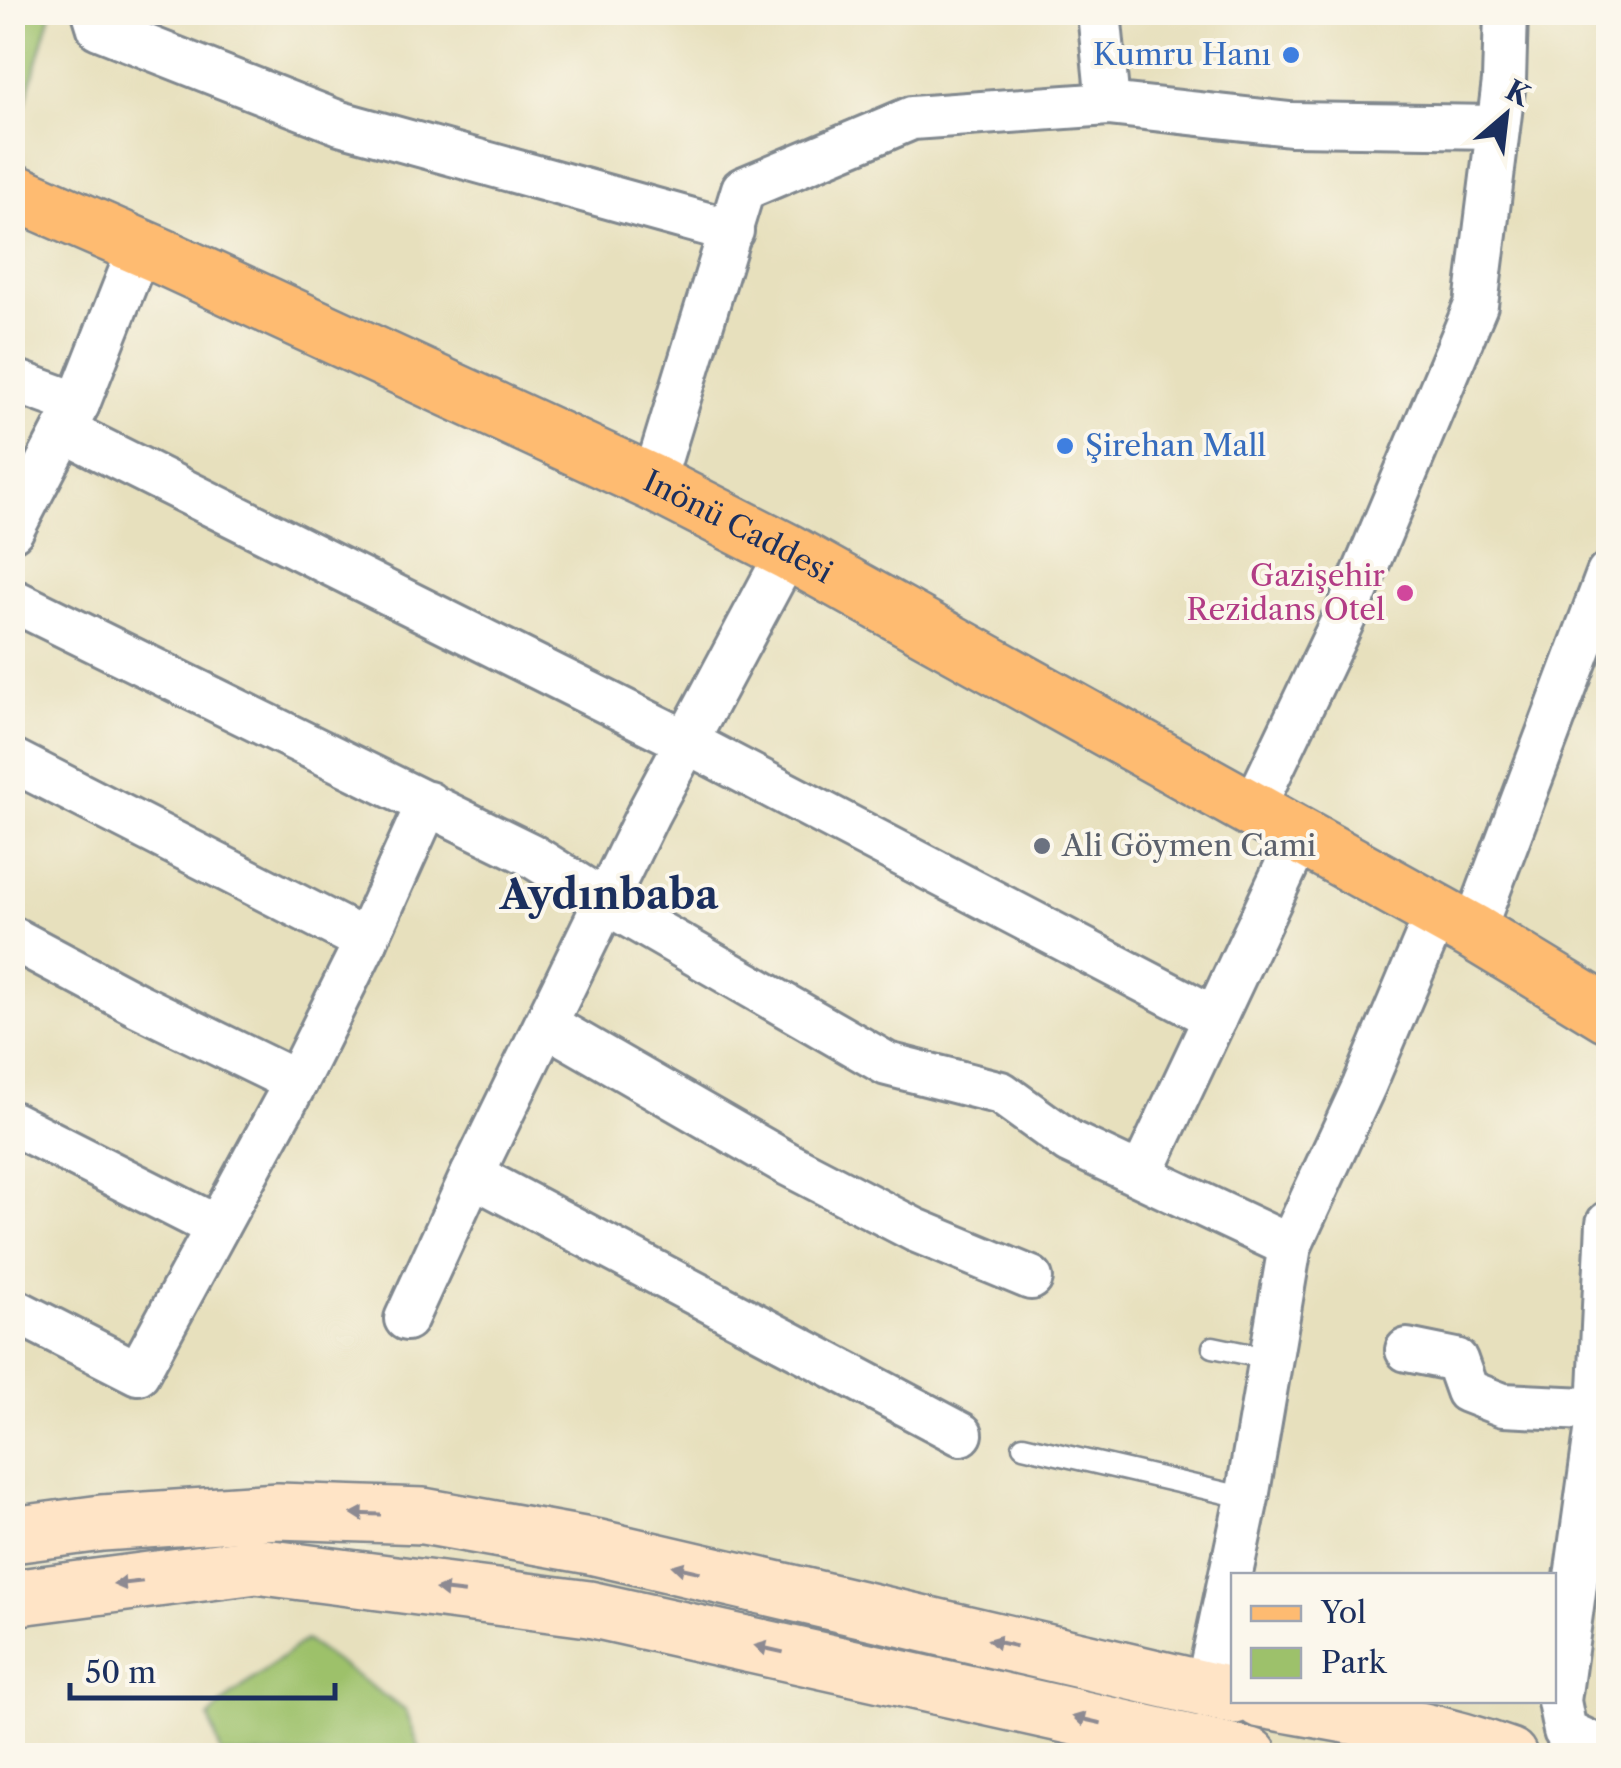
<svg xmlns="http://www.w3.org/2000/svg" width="1621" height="1768" font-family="'Libre Caslon Text',serif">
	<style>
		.green { fill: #9dc16b; stroke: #5c7864; stroke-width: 2.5 }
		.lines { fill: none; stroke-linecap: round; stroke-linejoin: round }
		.lane-casing { stroke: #81888e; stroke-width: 25 }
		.street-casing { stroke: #81888e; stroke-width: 48 }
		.secondary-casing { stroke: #81888e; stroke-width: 60 }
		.primary-casing { stroke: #81888e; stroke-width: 60 }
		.lane { stroke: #fff; stroke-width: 20 }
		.street { stroke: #fff; stroke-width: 42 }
		.secondary { stroke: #ffe4c6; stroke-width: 55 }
		.primary { stroke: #febb71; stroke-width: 55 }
		.oneway { fill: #8d8a92 }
		.shop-dot { fill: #3f7fe0; stroke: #fbf7ec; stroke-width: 4 }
		.hotel-dot { fill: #d1479c; stroke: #fbf7ec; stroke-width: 4 }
		.worship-dot { fill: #6b7280; stroke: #fbf7ec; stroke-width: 4 }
		.labels { text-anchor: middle; stroke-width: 8; stroke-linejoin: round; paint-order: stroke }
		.shop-label { font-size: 30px; fill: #366cbe; stroke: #fbf7ec; text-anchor: end }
		.street-label { font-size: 30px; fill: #1b2f5e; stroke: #fbf7ec }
		.hotel-label { font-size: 30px; fill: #b23c85; stroke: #fbf7ec; text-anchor: end }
		.worship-label { font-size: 30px; fill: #5b616d; stroke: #fbf7ec; text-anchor: start }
		.district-label { font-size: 40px; font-weight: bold; fill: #1b2f5e; stroke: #fbf7ec }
	</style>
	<rect width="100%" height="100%" fill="#fbf7ec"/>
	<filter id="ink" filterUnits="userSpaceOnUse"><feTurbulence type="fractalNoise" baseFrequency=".01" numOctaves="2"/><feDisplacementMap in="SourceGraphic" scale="20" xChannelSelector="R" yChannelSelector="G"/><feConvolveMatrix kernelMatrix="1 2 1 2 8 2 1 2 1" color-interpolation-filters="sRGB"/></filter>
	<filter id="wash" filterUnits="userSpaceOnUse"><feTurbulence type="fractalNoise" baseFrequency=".0048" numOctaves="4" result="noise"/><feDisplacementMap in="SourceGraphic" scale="40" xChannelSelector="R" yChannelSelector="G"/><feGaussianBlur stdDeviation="2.25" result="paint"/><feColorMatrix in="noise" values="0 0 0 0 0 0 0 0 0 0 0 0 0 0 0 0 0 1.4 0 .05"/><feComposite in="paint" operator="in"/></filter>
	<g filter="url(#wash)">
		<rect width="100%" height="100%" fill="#e7e0bd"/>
		<g class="green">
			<polygon points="12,13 51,13 17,132 12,130"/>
			<polygon points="305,1640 406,1711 422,1755 222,1755 209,1717 232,1695"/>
		</g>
	</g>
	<g filter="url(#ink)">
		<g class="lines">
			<defs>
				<g id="lane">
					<polyline points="1213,1347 1271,1359"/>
					<polyline points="1023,1446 1247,1498"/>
				</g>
				<g id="street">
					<polyline points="94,12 99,28 340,123 732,231"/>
					<polyline points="1099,12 1108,104"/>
					<polyline points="12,380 78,404"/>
					<polyline points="64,431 687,742 1215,1018"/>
					<polyline points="653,483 743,189 912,118 1108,104 1290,124 1498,127"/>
					<polyline points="12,530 78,404 140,247"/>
					<polyline points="12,600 529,854 605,902 887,1064 1001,1093 1069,1142 1290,1246"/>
					<polyline points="12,760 366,941"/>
					<polyline points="1252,811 1352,601 1476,305 1504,81 1506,12"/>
					<polyline points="1473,932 1608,574"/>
					<polyline points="12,938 136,1004 296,1082"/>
					<polyline points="547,1025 788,1164 915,1230 1031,1278"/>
					<polyline points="12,1123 217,1227"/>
					<polyline points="472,1175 961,1434"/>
					<polyline points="1141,1175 1300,837"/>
					<polyline points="1608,1223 1599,1410 1559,1701 1565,1731 1608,1751"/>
					<polyline points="12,1309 138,1373 296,1082 366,941 428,803"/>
					<polyline points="406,1319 472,1175 648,814 788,552"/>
					<polyline points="1407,1350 1456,1360 1467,1391 1503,1405 1608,1410"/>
					<polyline points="1206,1691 1247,1498 1290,1246 1364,1086 1437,913"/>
				</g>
				<g id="secondary">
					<polyline points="12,1535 102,1523 278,1511 423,1516 595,1547 1234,1696"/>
					<polyline points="12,1598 256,1566 589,1609 1250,1756"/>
					<path d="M 1261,1700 C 1345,1715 1429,1727 1509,1756"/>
				</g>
				<g id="primary">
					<path id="s1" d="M 12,191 L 161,256 L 653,483 L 788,552 L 1473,932 L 1608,1014"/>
				</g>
			</defs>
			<use href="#lane" class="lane-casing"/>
			<use href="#street" class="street-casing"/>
			<use href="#secondary" class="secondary-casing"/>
			<use href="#primary" class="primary-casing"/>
			<use href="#lane" class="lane"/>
			<use href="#street" class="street"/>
			<use href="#secondary" class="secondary"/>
			<use href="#primary" class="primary"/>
		</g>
		<defs><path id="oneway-solid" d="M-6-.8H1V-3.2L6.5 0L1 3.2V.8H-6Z" transform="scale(2.5)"/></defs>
		<g class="oneway">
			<use href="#oneway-solid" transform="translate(366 1514) rotate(-178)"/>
			<use href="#oneway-solid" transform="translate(686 1569) rotate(-167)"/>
			<use href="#oneway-solid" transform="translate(128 1583) rotate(173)"/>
			<use href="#oneway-solid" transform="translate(450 1591) rotate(-173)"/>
			<use href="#oneway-solid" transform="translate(1002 1643) rotate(-167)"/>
			<use href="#oneway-solid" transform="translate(769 1649) rotate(-167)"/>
			<use href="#oneway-solid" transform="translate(1087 1720) rotate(-167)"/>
		</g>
	</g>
	<g class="shop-dot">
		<circle cx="1291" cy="55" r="10"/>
		<circle cx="1065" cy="446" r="10"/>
	</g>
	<circle class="hotel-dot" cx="1405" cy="593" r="10"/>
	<circle class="worship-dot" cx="1042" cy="846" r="10"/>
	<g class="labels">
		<g class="shop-label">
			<text x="1271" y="65">Kumru Hanı</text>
			<text x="1085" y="456" text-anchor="start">Şirehan Mall</text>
		</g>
		<g class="street-label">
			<text dy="10" stroke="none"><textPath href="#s1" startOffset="800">Inönü Caddesi</textPath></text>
		</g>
		<g class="hotel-label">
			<text x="1385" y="586">Gazişehir<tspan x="1385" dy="34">Rezidans Otel</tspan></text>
		</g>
		<g class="worship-label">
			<text x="1062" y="856">Ali Göymen Cami</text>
		</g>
		<g class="district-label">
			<text x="609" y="909">Aydınbaba</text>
		</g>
	</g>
	<rect width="1621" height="1768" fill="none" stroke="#fbf7ec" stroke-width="50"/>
	<rect x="1231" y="1573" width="325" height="130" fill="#fbf7ec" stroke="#a1a7b3" stroke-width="2.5"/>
	<rect x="1251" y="1606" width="50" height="15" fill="#febb71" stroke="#a1a7b3" stroke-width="2.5"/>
	<text x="1321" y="1623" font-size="30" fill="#1b2f5e">Yol</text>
	<rect x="1251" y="1648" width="50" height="30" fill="#9dc16b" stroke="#a1a7b3" stroke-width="2.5"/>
	<text x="1321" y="1673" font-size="30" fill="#1b2f5e">Park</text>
	<g transform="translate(1506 115) rotate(28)" stroke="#fbf7ec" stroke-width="8" paint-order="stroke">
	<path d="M0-8L18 38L0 25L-18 38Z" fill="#1b2f5e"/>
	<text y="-15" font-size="28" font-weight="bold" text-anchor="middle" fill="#1b2f5e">K</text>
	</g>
	<path d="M70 1683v15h265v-15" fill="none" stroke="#1b2f5e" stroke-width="5"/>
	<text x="85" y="1683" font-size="30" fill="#1b2f5e" stroke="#fbf7ec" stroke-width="8" paint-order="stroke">50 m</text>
</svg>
